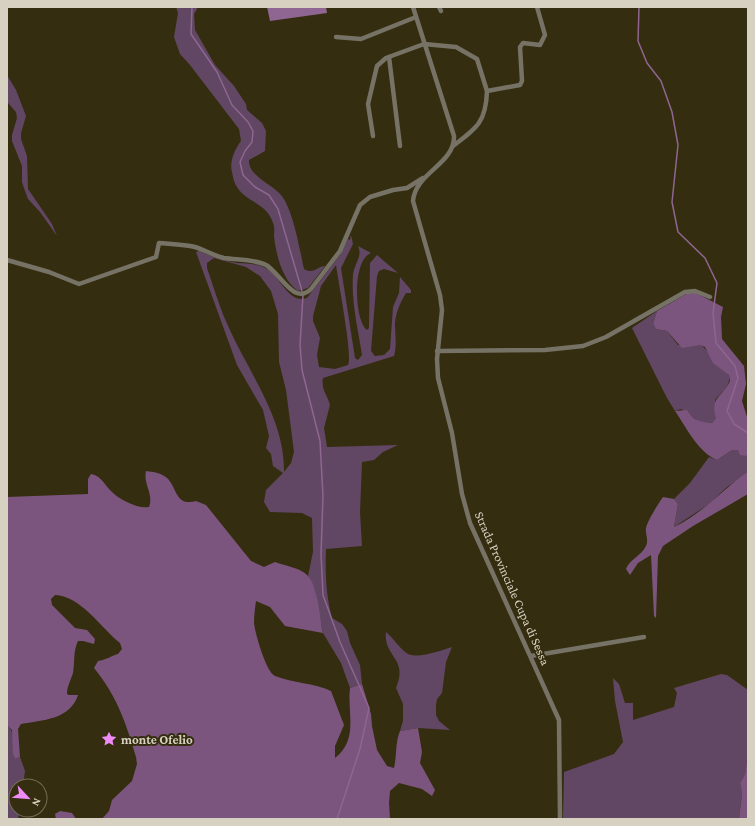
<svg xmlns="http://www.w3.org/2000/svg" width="755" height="826" font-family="'Crimson Pro',serif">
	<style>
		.green { fill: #614763; fill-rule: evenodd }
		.forest { fill: #7b557e }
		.water { fill: #8e6691 }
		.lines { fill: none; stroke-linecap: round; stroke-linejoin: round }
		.stream { stroke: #8e6691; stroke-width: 1.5 }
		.minor { stroke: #767265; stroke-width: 4.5 }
		.labels { text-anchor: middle; stroke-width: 4; stroke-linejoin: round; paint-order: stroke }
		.street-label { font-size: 13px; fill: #d6d1c1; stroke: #352d10 }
		.poi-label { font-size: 13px; font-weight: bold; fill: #d6d1c1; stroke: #352d10; text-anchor: start }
	</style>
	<rect width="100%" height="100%" fill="#352d10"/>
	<g class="green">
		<path d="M 176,7 L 198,7 L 194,14 L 195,30 L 215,65 L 234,86 L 246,104 L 247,110 L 262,123 L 266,131 L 265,151 L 249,160 C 248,176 272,184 281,195 C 293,209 300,251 304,269 C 313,275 318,266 325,266 L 308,288 L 298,291 C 282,280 276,254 274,236 C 274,231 275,227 273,223 C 267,203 246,202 237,187 C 234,183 233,177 232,172 C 229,162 235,149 241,141 L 239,129 L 190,65 L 180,54 L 174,37 L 178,13 Z"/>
		<polygon points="7,75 16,90 26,116 21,133 21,139 27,156 28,189 52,224 57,236 40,212 28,199 25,191 22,182 22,166 12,141 12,135 17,118 16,112 8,103"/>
		<path d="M 351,235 L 353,244 L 341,268 L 355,358 L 358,360 L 362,355 C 358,329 351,301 353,275 C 354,264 363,256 358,246 L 371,253 C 352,260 354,320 367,330 L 369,328 L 370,263 L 377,255 L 398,273 L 384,269 L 379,271 L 377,276 L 371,351 L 375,356 L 384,355 L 390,349 L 393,307 L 399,293 L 400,277 L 411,290 L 411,293 L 406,293 C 400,303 396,312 395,323 C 395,335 397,345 394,356 L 323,378 C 321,390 327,394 330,405 L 324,428 L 327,447 L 398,445 L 383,452 L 374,460 L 362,462 L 360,512 L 362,546 L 326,549 C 325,573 326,595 332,618 L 342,624 L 347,631 L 350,643 L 360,665 L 362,684 L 350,688 L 341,663 L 323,633 L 315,590 L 308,576 L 313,552 L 312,518 L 302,513 L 270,512 L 264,502 L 266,490 L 283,473 L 273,466 L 271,454 L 266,448 L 269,436 L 263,410 L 237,365 L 196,252 L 199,251 C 210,256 225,261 237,263 C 248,264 257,263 267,269 C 280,276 289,305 307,298 L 340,255 L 348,239 L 350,240 ZM 214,258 L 246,267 L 260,276 L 271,291 L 278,314 L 279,362 L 286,390 L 294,452 L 291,463 L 284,472 C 285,419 250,375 229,328 C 220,309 214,288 207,268 L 207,263 ZM 336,265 C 338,280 353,357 348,365 L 335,369 L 319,367 L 317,355 L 320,338 L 313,321 L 313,316 L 321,286 Z"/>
		<path d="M 657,311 L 653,324 L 656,329 L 667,331 L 678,345 C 685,345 694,344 701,345 C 703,346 725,371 729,375 C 731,387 721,392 715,400 L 716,418 L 712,423 L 699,422 L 681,409 L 675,411 L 667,398 L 632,328 Z"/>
		<polygon points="732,450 738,450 748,456 748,473 727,487 709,504 674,527 678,504 674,499 690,483 709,457 717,460"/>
		<path d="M 386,632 C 393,638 398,646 405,652 C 414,661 442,650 452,647 L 446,662 L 442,693 L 437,699 L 436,705 L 436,715 L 439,721 L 450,730 L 418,728 L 400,731 L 403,721 L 403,704 L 396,688 C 409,658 383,657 386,632 Z"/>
		<polygon points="721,674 727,675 748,690 747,763 745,774 740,783 742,794 739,819 563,819 564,772 614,754 623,742 615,701 613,678 619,684 625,703 633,703 633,720 674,707 677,693 674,688"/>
		<path d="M 7,725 C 17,733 11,748 15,759 L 20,757 L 25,771 L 23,786 L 16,786 L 16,810 L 20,810 L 18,819 L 7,819 Z"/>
	</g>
	<g class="forest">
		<path d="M 694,292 L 723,307 L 721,317 L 722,339 L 744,366 L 746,384 L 742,401 L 748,420 L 748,456 L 740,455 L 738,450 L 732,450 L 717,460 C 698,452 686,427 675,411 L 687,410 C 693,421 700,422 712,423 L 716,418 C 710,396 722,398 730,381 L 729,375 L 713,363 L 705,347 L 700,345 L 682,348 L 667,331 L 656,329 L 653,324 L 657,311 L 688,293 Z"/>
		<path d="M 146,471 C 154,472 161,473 167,478 C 177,487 175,507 196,501 L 206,505 L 251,561 L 264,567 L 275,562 C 286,566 300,568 307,575 C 318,585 320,619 323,633 L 285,626 L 270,607 L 256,601 C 255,608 254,616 254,623 C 255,633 266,672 275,676 C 293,683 314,683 331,691 L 344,725 L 335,746 L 335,758 C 359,739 347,713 350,688 L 362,684 L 371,714 L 372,726 L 377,750 L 387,766 L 394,768 C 397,755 395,743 400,731 L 418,728 L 422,752 L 420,763 L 435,790 L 432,796 L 422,789 L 399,783 L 390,791 L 389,803 L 390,819 L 102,819 L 109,811 L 112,800 L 132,781 L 137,764 L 136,757 C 126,723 117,696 94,668 L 98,661 C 106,660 111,656 118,654 L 122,649 L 120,643 C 101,628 81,596 55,595 L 51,599 L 52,605 L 75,628 L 87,630 L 95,639 L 94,644 L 83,641 L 78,641 C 73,651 75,662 73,673 C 71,680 67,686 67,694 L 69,695 L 78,695 C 70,720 42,720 21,724 L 18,729 L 20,757 L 15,759 L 13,754 L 12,730 L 7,725 L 7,497 L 88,494 L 88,479 L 91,474 C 102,476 105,486 112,492 C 120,500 138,509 149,507 C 154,494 143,484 146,471 Z"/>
		<path d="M 746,473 L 748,473 L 748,494 L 693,526 L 663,546 L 658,556 L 656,618 L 654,616 L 651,555 L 638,563 L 630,575 L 626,569 C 630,559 641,556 646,546 C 649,540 645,534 646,528 C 648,520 658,504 663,497 L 674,499 L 678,504 L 674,527 C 702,514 722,490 746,473 Z"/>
		<polygon points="748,755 748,819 739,819 742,794 740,783 745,774"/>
		<polygon points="60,811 72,813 76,819 56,819 55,814"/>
	</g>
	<polygon class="water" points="267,7 326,7 327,13 270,21"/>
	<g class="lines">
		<g class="stream">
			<polyline points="192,7 191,34 217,72 232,105 248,122 253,131 252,142 245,151 240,162 243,175 255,187 269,195 278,209 302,291"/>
			<polyline points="639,7 638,41 647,63 661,81 672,112 678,145 672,202 678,232 705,258 717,283 713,313 716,343 735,366 738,378 727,411 734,424 748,433"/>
			<polyline points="303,295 300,345 302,370 320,441 323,496 321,554 323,595 340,642 369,708 360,749 337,819"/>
		</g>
		<g class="minor">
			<path d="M 413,7 L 454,136 C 455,164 415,173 413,201 L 440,295 L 442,310 L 437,359 L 438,378 L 452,433 L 462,494 L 470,523 L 559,720 L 560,819"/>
			<polyline points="439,7 441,11"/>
			<polyline points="336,37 361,39 416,17"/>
			<polyline points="389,57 400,146"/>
			<polyline points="373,136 368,104 377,66 386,58 424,44 456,47 477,59 487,91"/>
			<path d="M 453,146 C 477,128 486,122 487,91 L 520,85 L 522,81 L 520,47 L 523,43 L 540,45 L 545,35 L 537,7"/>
			<path d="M 7,260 L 49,272 L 79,284 L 156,257 L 159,243 C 170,244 184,244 195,247 C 205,250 214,256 224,258 C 237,260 254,259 266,265 C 280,273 294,306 311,289 L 340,251 L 360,205 L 370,197 L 393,190 L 407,188 L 423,178"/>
			<polyline points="437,351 545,350 583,346 606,337 685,292 695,291 710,297"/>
			<polyline points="531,656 644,637"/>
		</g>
	</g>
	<defs>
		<symbol id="sight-bare" viewBox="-9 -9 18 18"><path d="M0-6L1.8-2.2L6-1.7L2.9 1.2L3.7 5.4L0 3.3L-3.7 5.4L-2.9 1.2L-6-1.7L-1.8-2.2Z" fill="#ef8bf7" stroke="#352d10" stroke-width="2.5" paint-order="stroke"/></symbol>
	</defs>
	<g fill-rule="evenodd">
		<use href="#sight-bare" x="98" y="728" width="22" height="22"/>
	</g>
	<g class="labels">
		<g class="street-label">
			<text transform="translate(513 588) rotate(66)" y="5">Strada Provinciale Cupa di Sessa</text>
		</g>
		<g class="poi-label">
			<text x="121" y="744">monte Ofelio</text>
		</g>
	</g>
	<rect width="755" height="826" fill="none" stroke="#d6d1c1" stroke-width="16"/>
	<g transform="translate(28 798) rotate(116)"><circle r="19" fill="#352d10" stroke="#756f57"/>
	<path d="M0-3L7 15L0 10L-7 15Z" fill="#ef8bf7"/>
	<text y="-6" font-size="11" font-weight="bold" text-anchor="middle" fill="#d6d1c1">N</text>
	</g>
</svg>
